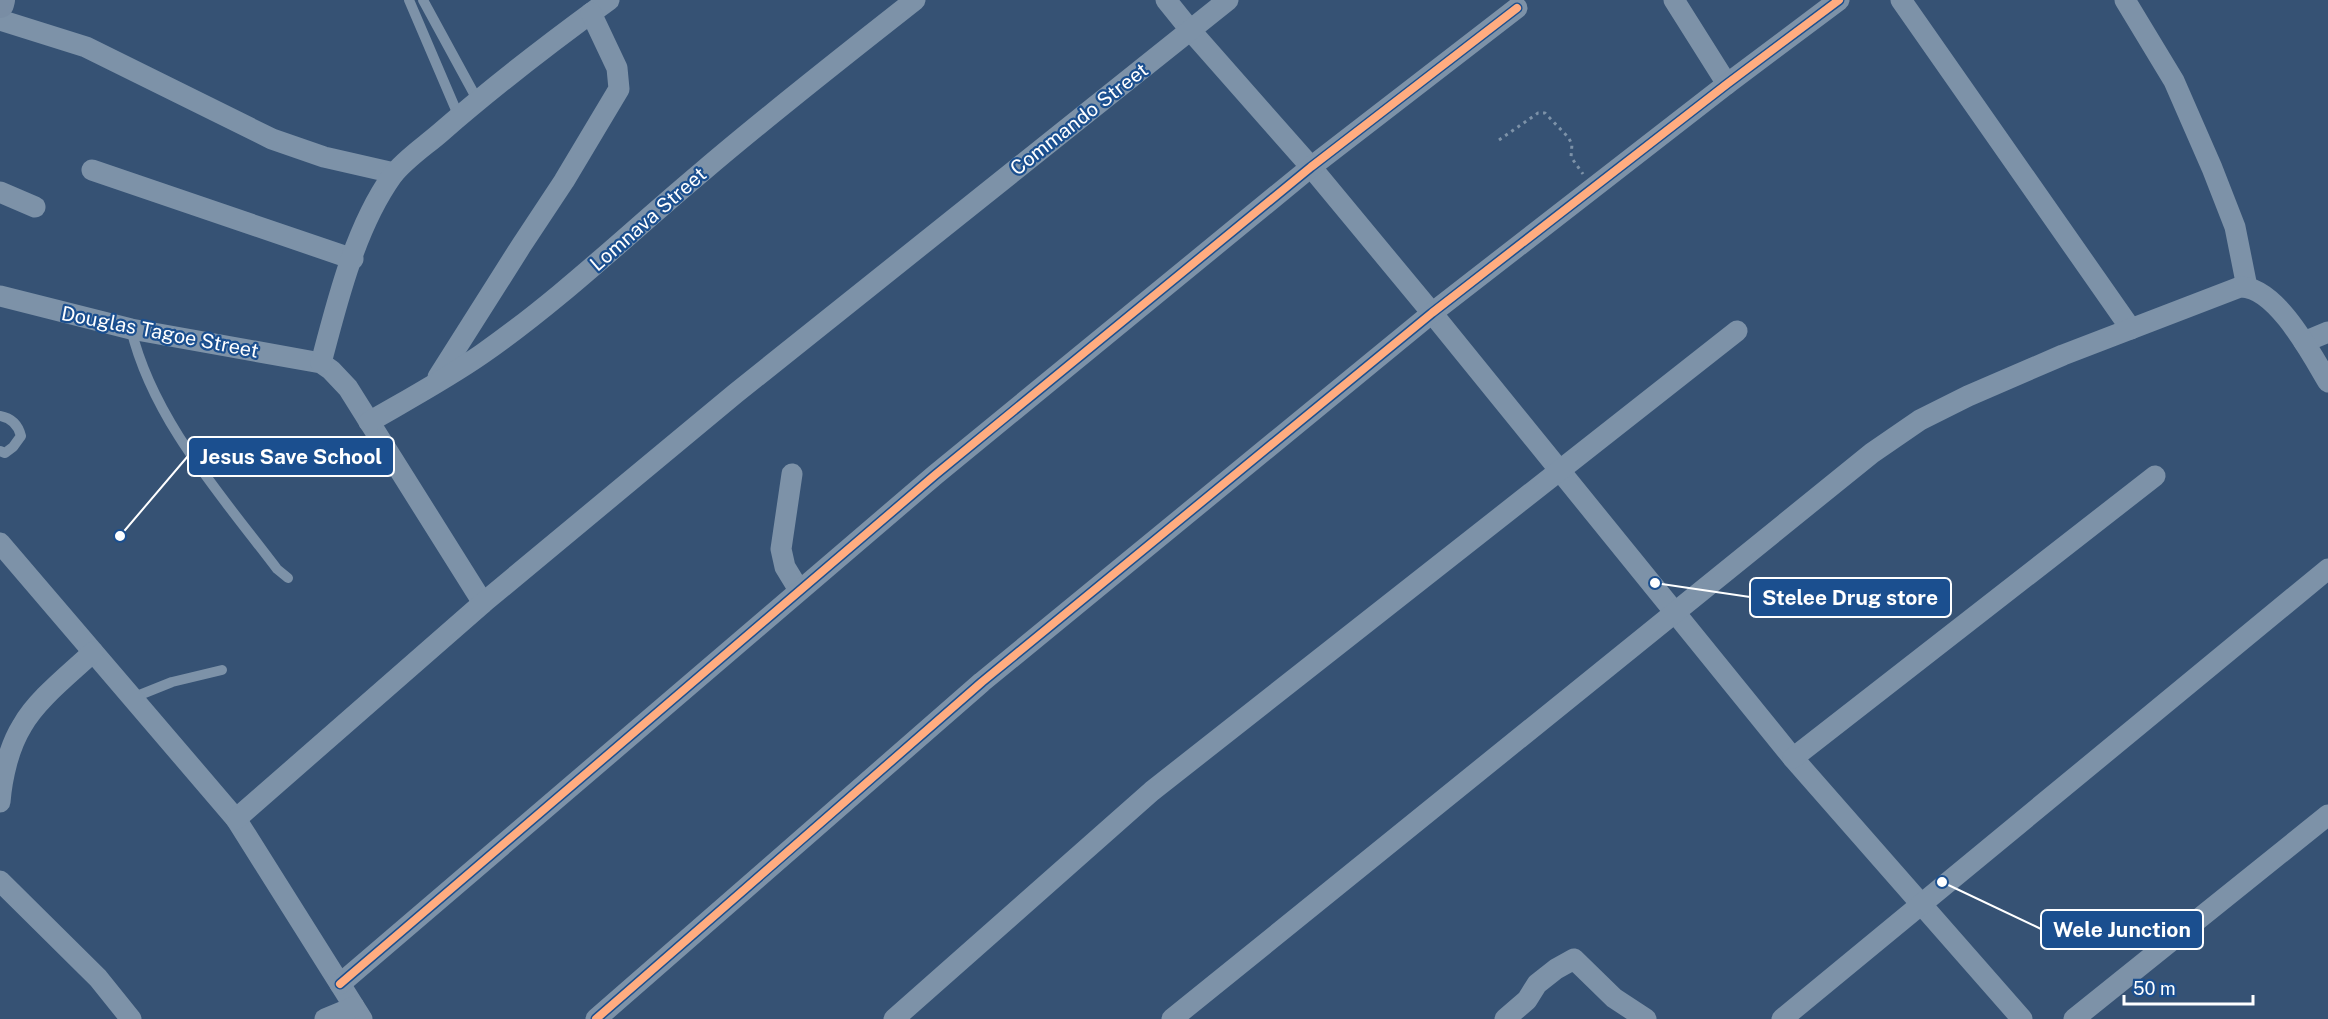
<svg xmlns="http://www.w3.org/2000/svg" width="2328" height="1019" font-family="'Public Sans',sans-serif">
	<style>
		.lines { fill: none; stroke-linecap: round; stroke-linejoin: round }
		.path { stroke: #7d92a8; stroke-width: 3; stroke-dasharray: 3 4.5; stroke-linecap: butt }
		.lane { stroke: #7d92a8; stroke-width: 10 }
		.street { stroke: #7d92a8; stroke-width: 21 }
		.secondary { stroke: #798da4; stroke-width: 28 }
		.cycleway-casing { stroke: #1b4f8f; stroke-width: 11 }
		.cycleway { stroke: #ffac80; stroke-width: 8 }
		.labels { text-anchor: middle; stroke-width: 4.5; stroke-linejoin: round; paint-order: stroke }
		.street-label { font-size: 20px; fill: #fff; stroke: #1b4f8f }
		.leader { fill: none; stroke: #fff; stroke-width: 2 }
		.callout-dot { fill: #fff; stroke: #1b4f8f; stroke-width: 2 }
		.callout { fill: #1b4f8f; stroke: #fff; stroke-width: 2 }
		.callout-label { font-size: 21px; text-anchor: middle; font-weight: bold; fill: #fff }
	</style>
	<rect width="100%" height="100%" fill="#365274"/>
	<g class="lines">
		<polyline class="path" points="1499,140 1538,113 1545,113 1568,137 1572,144 1571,157 1583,174"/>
		<g class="lane">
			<polyline points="409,0 459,117"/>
			<polyline points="423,0 478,101"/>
			<path d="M 131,329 C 153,420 221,495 277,569 L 288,578"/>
			<path d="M 0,416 C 11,418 18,424 21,436 L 13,447 L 5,453 L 0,451"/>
			<polyline points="132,698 172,682 222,670"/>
		</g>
		<g class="street">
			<polyline points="1166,0 1191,31 1311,167 1432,313 1793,758 2022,1019"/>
			<polyline points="1674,0 1727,84"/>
			<polyline points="1901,0 2131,329"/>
			<polyline points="2125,0 2174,81 2212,168 2235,227 2247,287"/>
			<polyline points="0,20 86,47 272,139 324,157 394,173"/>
			<polyline points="92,170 353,259"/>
			<polyline points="0,192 35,207"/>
			<polyline points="0,296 131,329 321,363 331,370 348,388 483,603"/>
			<polyline points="2304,342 2328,332"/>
			<path d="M 321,363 C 337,302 355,228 392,176 C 404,160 425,146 440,133 C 494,86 551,42 609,0"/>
			<polyline points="438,377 521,246 564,181 619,89 617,68 591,13"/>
			<path d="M 369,422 C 407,400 446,379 482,354 C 561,299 629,233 703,171 C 772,112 844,56 915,0"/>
			<polyline points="792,474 781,549 785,567 799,590"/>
			<polyline points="0,543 236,819 362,1019"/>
			<polyline points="1793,758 2155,476"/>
			<path d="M 0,802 C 2,777 9,747 22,726 C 37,699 71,673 93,652"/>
			<polyline points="236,819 483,603 736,393 1228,0"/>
			<polyline points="0,881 98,978 131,1019"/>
			<polyline points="340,984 935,475 1311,167 1517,8"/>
			<polyline points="325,1019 354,1007"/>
			<polyline points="596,1019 982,682 1432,313 1727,84 1839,0"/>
			<polyline points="894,1019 1152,791 1737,331"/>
			<path d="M 1172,1019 L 1872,453 L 1920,420 L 1968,396 L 2063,355 L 2240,287 C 2276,286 2312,355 2328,382"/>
			<polyline points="1505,1019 1527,1000 1537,984 1556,969 1574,959 1614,998 1646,1019"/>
			<polyline points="1782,1019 2328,569"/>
			<polyline points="2074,1019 2328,815"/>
		</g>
		<polyline class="secondary" points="0,4 1,0"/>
		<defs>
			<g id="cycleway">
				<polyline points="340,984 935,475 1311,167 1517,8"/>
				<polyline points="596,1019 982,682 1432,313 1727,84 1839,0"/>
			</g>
		</defs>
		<use href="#cycleway" class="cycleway-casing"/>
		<use href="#cycleway" class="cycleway"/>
	</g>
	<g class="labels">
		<g class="street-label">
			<text transform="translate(1079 119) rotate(-38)" y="7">Commando Street</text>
			<text transform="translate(648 219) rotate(-41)" y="7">Lomnava Street</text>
			<text transform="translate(160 332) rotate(11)" y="7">Douglas Tagoe Street</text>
		</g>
	</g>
	<path class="leader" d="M120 536L188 456M1655 583L1750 597M1942 882L2041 929"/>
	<g class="callout-dot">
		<circle cx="120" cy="536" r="6"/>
		<circle cx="1655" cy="583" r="6"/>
		<circle cx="1942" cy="882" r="6"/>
	</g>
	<g class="callout">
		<rect x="188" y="437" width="206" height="39" rx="6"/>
		<rect x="1750" y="578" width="201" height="39" rx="6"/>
		<rect x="2041" y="910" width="162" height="39" rx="6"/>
	</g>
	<g class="callout-label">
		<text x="291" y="464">Jesus Save School</text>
		<text x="1850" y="605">Stelee Drug store</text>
		<text x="2122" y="937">Wele Junction</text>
	</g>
	<path d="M2124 995v9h129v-9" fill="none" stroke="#ffffff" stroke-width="3"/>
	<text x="2133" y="995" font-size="18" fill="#ffffff" stroke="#1b4f8f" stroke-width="4.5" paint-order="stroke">50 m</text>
</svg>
